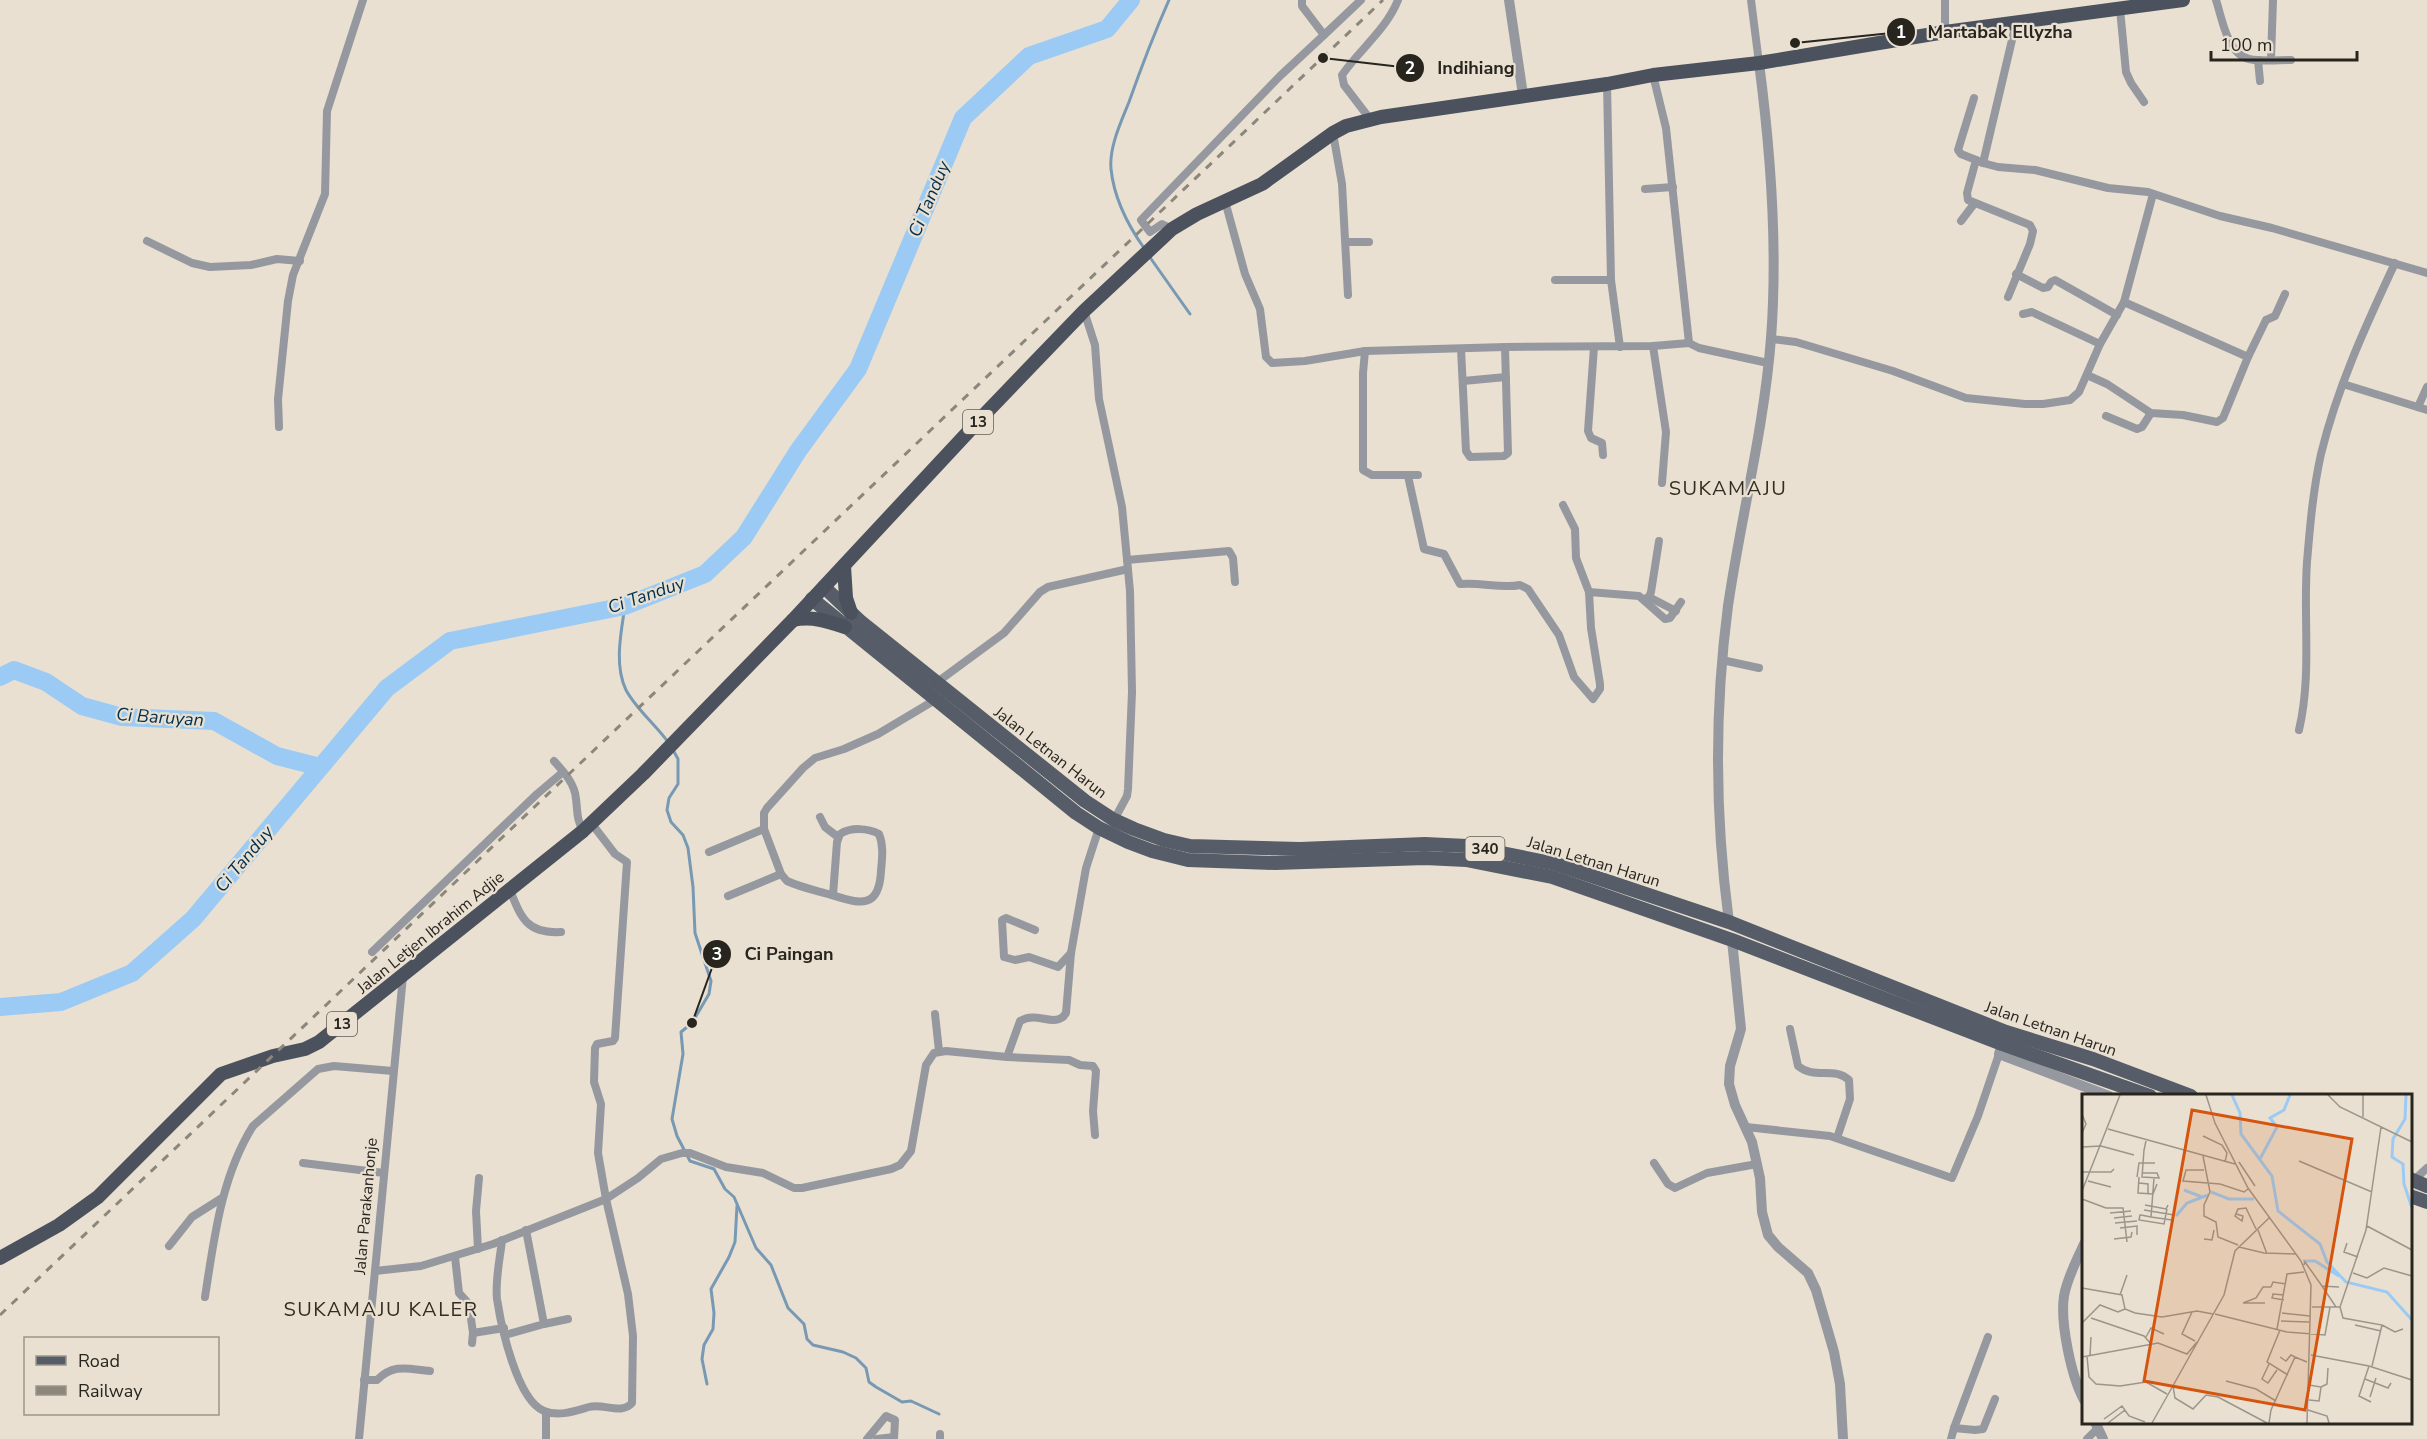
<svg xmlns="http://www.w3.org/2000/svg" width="2427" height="1439" font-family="'Nunito Sans',sans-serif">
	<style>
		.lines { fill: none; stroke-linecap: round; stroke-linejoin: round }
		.stream { stroke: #7899b4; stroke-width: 3 }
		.river { stroke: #9bcbf4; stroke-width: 18 }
		.minor { stroke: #95999f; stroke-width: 8 }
		.tertiary { stroke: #95999f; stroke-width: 10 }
		.primary { stroke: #565d68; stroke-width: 14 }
		.trunk { stroke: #4b525e; stroke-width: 14 }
		.rail { stroke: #8c867b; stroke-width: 3; stroke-dasharray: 8 8; stroke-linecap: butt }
		.labels { text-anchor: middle; stroke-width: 4.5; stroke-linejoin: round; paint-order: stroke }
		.shield { fill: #e9e0d1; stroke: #625d54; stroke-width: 1.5 }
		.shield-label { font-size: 15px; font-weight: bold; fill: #28251f }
		.street-label { font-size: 16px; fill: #28251f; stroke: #e9e0d1 }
		.water-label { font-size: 18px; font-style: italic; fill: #003050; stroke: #e9e0d1 }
		.quarter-label { font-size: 20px; letter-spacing: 1.5px; fill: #332c20; stroke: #e9e0d1 }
		.inset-river { fill: none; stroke: #9bcbf4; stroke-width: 3 }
		.inset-road { fill: none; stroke: #9c958a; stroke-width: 1.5 }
		.view { fill: #d5540e; fill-opacity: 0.15; stroke: #d5540e; stroke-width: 3 }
		.inset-edge { fill: none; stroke: #28251f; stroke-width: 3 }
		.leader { fill: none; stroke: #28251f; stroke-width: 2 }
		.callout-dot { fill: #28251f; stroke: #e9e0d1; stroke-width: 2 }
		.mark-label { font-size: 18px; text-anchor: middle; font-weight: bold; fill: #fff }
		.callout-label { font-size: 18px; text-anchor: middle; font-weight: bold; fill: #28251f; stroke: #e9e0d1; stroke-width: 4.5; stroke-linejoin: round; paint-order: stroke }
	</style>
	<rect width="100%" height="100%" fill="#e9e0d1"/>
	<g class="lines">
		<g class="stream">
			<path d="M 1144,248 C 1127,224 1114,198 1111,169 C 1109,147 1121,122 1129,102 C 1141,68 1154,34 1169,0"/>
			<polyline points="1149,256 1190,314"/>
			<path d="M 625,606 C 621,633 614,665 626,690 C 636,709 656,725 668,742"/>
			<polyline points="673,750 678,759 678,784 669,798 667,810 671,822 683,835 688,848 693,887 695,933 711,981 709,994 692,1023 681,1032 683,1054 672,1119 677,1136 690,1161 714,1169 725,1189 734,1197 756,1248 771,1265 788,1308 804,1324 807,1339 813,1345 843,1352 856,1358 866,1368 869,1382 876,1387 902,1402 911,1401 939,1414"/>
			<polyline points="707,1384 702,1359 704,1345 713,1329 714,1313 711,1289 729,1257 735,1242 737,1206"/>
		</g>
		<g class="river">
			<polyline points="0,677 14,670 46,682 82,706 122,717 214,721 277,756 320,767"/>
			<polyline points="0,1007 61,1002 132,973 193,919 387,688 450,641 625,606 705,574 744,537 798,451 858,369 963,118 1029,56 1107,29 1131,0"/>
		</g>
		<g class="minor">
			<polyline points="1302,0 1302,6 1324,35 1361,0"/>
			<polyline points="1751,0 1759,63"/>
			<path d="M 2216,0 C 2222,18 2227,54 2249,59 C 2262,62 2278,60 2291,60"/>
			<polyline points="2120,9 2126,72 2131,83 2144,102"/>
			<polyline points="2016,23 1983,163 1998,167 2035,170 2108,188 2148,192 2220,216 2272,228 2427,273"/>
			<polyline points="1945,32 1945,0"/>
			<polyline points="2271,59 2273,0"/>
			<polyline points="2258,60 2260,81"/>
			<polyline points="1653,75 1666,128 1689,343"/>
			<polyline points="1607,84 1611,280 1620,347"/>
			<polyline points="1974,98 1958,150 1961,154 1976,160"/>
			<path d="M 1370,119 L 1344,85 L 1342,75 C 1360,49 1386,30 1398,0"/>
			<polyline points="1333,133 1342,184 1348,295"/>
			<polyline points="1983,163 1976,160 1967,193 1968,200 2030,225 2033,231 2030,244 2008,297"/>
			<polyline points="1645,189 1673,187"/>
			<polyline points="1225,201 1245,274 1260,309 1266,357 1272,363 1305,361 1365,351 1505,347 1653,346 1689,343 1699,348 1768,363"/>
			<polyline points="1961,221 1974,204"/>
			<polyline points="1172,229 1162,224 1150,232 1141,220 1280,76 1324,35"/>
			<polyline points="147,241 192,263 210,267 251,265 277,259 300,261"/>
			<polyline points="1346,242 1369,242"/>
			<polyline points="2016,274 2043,288 2048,287 2051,282 2055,280 2117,315"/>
			<polyline points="1555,280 1611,280"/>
			<polyline points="1084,311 1095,345 1099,399 1122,507 1130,591 1132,692 1128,789 1127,796 1114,820"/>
			<polyline points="2023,314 2032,312 2100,344"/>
			<polyline points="1771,339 1796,342 1893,371 1966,398 2025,404 2043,404 2070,400 2079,392 2100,344 2124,302 2153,194"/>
			<polyline points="1653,346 1666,432 1662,483"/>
			<polyline points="1594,347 1588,431 1591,438 1602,443 1603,455"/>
			<polyline points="1461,349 1466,451 1470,457 1504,456 1508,453 1505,347"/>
			<polyline points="1365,351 1363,373 1363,470 1372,475 1418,475"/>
			<polyline points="2248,357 2266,320 2275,316 2285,294"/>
			<polyline points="2087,375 2107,384 2151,413 2183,415 2217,422 2223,418 2248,357 2124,302"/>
			<polyline points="1463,381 1506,377"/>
			<polyline points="2343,384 2427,410"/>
			<polyline points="2418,407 2427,387"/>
			<polyline points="2106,416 2137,429 2142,427 2151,413"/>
			<polyline points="279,427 278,399 288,301 293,275 325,194 327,111 363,0"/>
			<path d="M 1408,476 L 1424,549 L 1444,554 L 1460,584 C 1481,582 1502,589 1520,585 L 1528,589 L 1559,635 L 1574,677 L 1593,699 L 1600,689 L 1600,684 L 1591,628 L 1589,592 L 1576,558 L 1575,529 L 1563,505"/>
			<polyline points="1127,560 1229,551 1233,558 1235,582"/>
			<polyline points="1589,592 1639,596 1665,619 1670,618 1681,602"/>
			<polyline points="1649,597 1676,611"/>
			<polyline points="1644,599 1649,597 1651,592 1659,541"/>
			<polyline points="1722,660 1759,668"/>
			<polyline points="936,683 1004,633 1040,592 1048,587 1128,569"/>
			<path d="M 2299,730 C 2312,675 2303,618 2307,562 C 2310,526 2313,490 2321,454 C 2337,388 2366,325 2395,263"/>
			<path d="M 554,761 C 564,772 575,784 576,799 C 578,814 576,817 583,831"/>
			<polyline points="820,817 825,827 838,837"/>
			<polyline points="709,852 764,829"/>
			<path d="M 510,890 C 521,918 527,934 561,932"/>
			<path d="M 833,895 L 837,842 L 840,834 C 851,827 868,828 879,834 C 884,846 882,859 881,871 C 879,913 856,902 828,894 C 814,890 800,887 787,881 L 781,874 L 764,829 L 764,813 L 767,808 L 803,768 L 815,758 L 844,749 L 878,734 L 935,700"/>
			<polyline points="728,896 781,874"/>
			<polyline points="1035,930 1006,918 1002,920 1004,957 1015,960 1029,957 1058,967 1071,953"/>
			<polyline points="372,952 537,794 563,772"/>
			<polyline points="935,1014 939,1051"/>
			<path d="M 1790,1029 L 1798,1066 C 1815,1080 1834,1066 1849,1080 L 1850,1099 L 1837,1138"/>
			<polyline points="1007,1057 1069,1060 1080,1065 1093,1066 1096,1071 1093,1111 1095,1135"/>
			<polyline points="1746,1127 1830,1136 1952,1178 1978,1116 1999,1054"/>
			<polyline points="303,1163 384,1173"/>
			<polyline points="1654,1163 1668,1184 1675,1188 1707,1173 1757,1164"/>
			<polyline points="2412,1182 2427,1168"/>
			<polyline points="526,1230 544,1324 568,1319"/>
			<path d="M 502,1240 C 500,1259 495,1280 497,1299 C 501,1326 517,1400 544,1411 C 559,1417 575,1411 589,1407 C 603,1403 622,1415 632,1403 L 633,1336 L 628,1294 L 606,1199 L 598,1153 L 601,1104 L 594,1082 L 595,1048 L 597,1044 L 613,1041 L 615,1038 L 627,862 L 615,854 L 592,824"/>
			<polyline points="169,1246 192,1217 222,1198"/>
			<polyline points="478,1249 476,1211 479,1178"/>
			<polyline points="455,1257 459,1293 469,1304 473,1333 504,1328"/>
			<path d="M 375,1271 L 421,1266 L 493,1244 L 606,1199 L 638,1178 L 661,1159 L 682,1153 L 690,1153 L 726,1167 L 763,1173 L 794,1188 L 802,1188 L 891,1169 L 900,1165 L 911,1151 L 926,1065 L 934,1053 L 946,1051 L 1007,1057 L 1020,1021 C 1037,1011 1050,1026 1063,1017 L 1066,1013 L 1071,953 L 1086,868 L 1099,828"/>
			<path d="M 205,1297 C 214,1239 221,1177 253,1126 L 318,1069 L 334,1066 L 393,1071"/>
			<polyline points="505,1335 544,1324"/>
			<polyline points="472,1343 473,1333"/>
			<path d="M 364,1380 L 377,1380 C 394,1363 408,1369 430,1371"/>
			<polyline points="546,1412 546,1439"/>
			<polyline points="1954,1428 1975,1430 1983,1429 1995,1399"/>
			<polyline points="359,1439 403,976"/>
			<polyline points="867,1439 886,1416 895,1420 894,1439"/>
			<polyline points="877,1439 894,1437"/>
			<polyline points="940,1439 940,1434"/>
			<polyline points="1951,1439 1954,1428 1988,1337"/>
			<polyline points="2087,1439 2098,1428"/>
		</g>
		<g class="tertiary">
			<polyline points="1509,0 1523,95"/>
			<path d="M 1729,922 C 1715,817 1714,712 1728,606 C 1741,517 1764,429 1771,338 C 1778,246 1771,154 1759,63"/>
			<polyline points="1732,940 1741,1029 1730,1066 1729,1084 1735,1105 1752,1142 1760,1178 1762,1212 1768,1235 1778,1247 1808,1273 1816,1290 1834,1352 1840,1384 1843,1439"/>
			<polyline points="2004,1038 1999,1054 2109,1096"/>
			<path d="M 2084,1244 C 2077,1260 2067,1278 2064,1296 C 2060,1322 2071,1376 2084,1400"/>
			<polyline points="2095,1422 2103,1439"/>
		</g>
		<g class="primary">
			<polyline points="824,587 861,622 1085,801 1114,820 1134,829 1164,840 1190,846 1300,849 1425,844 1467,846 1556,864 1729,922 2006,1032 2093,1059 2191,1096"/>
			<polyline points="812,599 1076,813 1099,828 1128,842 1152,851 1188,860 1275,863 1425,858 1466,860 1552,877 1732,940 2002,1044 2150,1096"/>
			<polyline points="2410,1179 2427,1186"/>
			<polyline points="2410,1196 2427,1202"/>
		</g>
		<g class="trunk">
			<polyline points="844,566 846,598 851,613"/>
			<path d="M 793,620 C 812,616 827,621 845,627"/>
			<polyline points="0,1258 59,1225 98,1197 221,1074 273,1056 305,1049 319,1042 583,831 643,774 793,620 984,415 1084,311 1172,229 1197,214 1262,184 1333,133 1346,126 1381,117 1607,84 1653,75 1759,63 1945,32 2183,0"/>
		</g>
		<polyline class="rail" points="0,1315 1383,0"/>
	</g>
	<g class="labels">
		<g class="shield">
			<rect x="963" y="410" width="30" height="24" rx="4.5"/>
			<rect x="1465.5" y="837" width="39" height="24" rx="4.5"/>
			<rect x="327" y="1012" width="30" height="24" rx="4.5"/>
		</g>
		<g class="shield-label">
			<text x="978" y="427">13</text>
			<text x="1485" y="854">340</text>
			<text x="342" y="1029">13</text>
		</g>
		<g class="street-label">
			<text transform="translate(1051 752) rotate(38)" y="6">Jalan Letnan Harun</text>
			<text transform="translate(1594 861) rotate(17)" y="6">Jalan Letnan Harun</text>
			<text transform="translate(430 932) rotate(-39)" y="6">Jalan Letjen Ibrahim Adjie</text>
			<text transform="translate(2051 1028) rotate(19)" y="6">Jalan Letnan Harun</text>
			<text transform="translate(365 1206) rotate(-85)" y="6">Jalan Parakanhonje</text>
		</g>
		<g class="water-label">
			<text transform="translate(929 199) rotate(-67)" y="6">Ci Tanduy</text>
			<text transform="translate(646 595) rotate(-19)" y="6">Ci Tanduy</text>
			<text transform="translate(160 717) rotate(4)" y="6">Ci Baruyan</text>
			<text transform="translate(244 859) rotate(-50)" y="6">Ci Tanduy</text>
		</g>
		<g class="quarter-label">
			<text x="1728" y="495">SUKAMAJU</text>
			<text x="381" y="1316">SUKAMAJU KALER</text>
		</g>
	</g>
	<g transform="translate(2082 1094)">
		<rect width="330" height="330" fill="#e9e0d1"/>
		<path class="inset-river" d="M 150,1 L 158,19 L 159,40 L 190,82 L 196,117 L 238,150 L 245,168 L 264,188 L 305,198 L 330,226M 324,1 L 323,25 L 311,45 L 310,63 L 321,70 L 322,90 L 330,114M 178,65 L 195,33 L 188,24 L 202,16 L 208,1M 102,96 L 120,103M 129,98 L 147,105 L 172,105M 94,122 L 105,109 L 126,101M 221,167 L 233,167 L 257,182"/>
		<path class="inset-road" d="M 124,1 L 133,29 L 166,94 L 219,167 L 229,191 L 225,329M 246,1 L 258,13 L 330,48M 281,1 L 281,23M 0,20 L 4,30 L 0,39M 26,35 L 153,70M 121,42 L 140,51 L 145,59 L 143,68M 0,53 L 19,52 L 52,61M 121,62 L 128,98 L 122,111 L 122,122 L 134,128 L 136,143 L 156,151M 217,67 L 290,98M 157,68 L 173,92M 122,76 L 104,76 L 101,87 L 138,90 L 162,98 L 166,95M 0,78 L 29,78 L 32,75M 61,79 L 75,79 L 77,84 L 60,83 L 62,56 L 64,47M 55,83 L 57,69 L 73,69M 57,83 L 56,99 L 71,100 L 75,90M 6,87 L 29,93M 57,89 L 66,90 L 66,100M 0,97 L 38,1M 0,105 L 24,114 L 41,114 L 45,148M 63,111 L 84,115 L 86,111M 85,115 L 82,130 L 57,126 L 58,121 L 59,121 L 69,123 L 90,126M 62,116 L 92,121M 28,119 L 49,117M 154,120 L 161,122 L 160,127 L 153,122 L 156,115 L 164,114 L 174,135M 69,123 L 72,84M 32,124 L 50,122M 33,129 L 55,127M 285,132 L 330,156M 38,134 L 55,132 L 55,141M 176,136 L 185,160M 32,145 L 49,143 L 50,138M 122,145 L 130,146 L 132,136M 265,149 L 262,158 L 276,163M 157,153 L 182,159 L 214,160M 222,171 L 223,168 L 240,192M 271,179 L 285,184 L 302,174 L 330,182M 189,193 L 191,188 L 204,190M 0,194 L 40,201 L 43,215 L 53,219 L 80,223 L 115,217 L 131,220M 38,201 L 45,181M 202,201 L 191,200 L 190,204 L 202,206M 161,209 L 174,204 L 181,193 L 189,193M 161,209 L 183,209M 230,213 L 258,213 L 284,136 L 299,33M 254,213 L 240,192 L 257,193M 258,213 L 261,224 L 300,231 L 290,272M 110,218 L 100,240 L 113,247M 200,219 L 228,222M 133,220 L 205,238 L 243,241 L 248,213M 9,224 L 62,242 L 70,251M 199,227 L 227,228M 0,229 L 18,211 L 36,218 L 43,215M 273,231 L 299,237M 300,231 L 313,238 L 321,235M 195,235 L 205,180 L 222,178M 198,236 L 185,268 L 206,281M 64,243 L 69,234 L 82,240M 229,261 L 287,272 L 330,286M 5,262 L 7,283 L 14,290 L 38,292 L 64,288 L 85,300M 8,262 L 9,243M 0,263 L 76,249 L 105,260 L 115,248M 198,263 L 204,267 L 209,261 L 213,263M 187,270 L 180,285 L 186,289 L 195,276M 287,272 L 277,302 L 289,308M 283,285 L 306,294 L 309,289M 144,287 L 174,295 L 194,307M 91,292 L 93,304 L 111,315 L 124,301 L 136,303 L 185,329M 239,293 L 245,290 L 246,274M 288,303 L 294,284M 227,306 L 237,307 L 239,293 L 227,291M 226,316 L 245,322 L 247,329M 22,325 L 40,312 L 47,322 L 63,328M 26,329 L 43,316M 70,329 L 142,201 L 153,157 L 187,124M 187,329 L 189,316 L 213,263 L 225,268"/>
		<path class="view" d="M 110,16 L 270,45 L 223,316 L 62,287 Z"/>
		<rect width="330" height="330" class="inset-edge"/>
	</g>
	<path class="leader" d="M1795 43L1901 32M1323 58L1410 68M692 1023L717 954"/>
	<g class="callout-dot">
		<circle cx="1795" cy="43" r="6"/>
		<circle cx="1323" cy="58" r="6"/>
		<circle cx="692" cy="1023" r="6"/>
		<circle cx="1901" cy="32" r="15"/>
		<circle cx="1410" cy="68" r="15"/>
		<circle cx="717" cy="954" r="15"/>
	</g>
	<g class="mark-label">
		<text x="1901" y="38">1</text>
		<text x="1410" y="74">2</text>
		<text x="717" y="960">3</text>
	</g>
	<g class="callout-label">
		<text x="2000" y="38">Martabak Ellyzha</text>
		<text x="1476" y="74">Indihiang</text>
		<text x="789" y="960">Ci Paingan</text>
	</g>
	<rect x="24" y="1337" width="195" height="78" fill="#e9e0d1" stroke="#9c958a" stroke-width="1.5"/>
	<rect x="36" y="1356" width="30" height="9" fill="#565d68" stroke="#9c958a" stroke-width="1.5"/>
	<text x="78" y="1367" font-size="18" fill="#28251f">Road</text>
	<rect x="36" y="1386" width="30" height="9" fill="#8c867b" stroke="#9c958a" stroke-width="1.5"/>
	<text x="78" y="1397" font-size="18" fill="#28251f">Railway</text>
	<path d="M2211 51v9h146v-9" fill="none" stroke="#28251f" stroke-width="3"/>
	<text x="2220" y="51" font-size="18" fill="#28251f" stroke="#e9e0d1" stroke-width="4.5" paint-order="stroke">100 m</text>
</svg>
